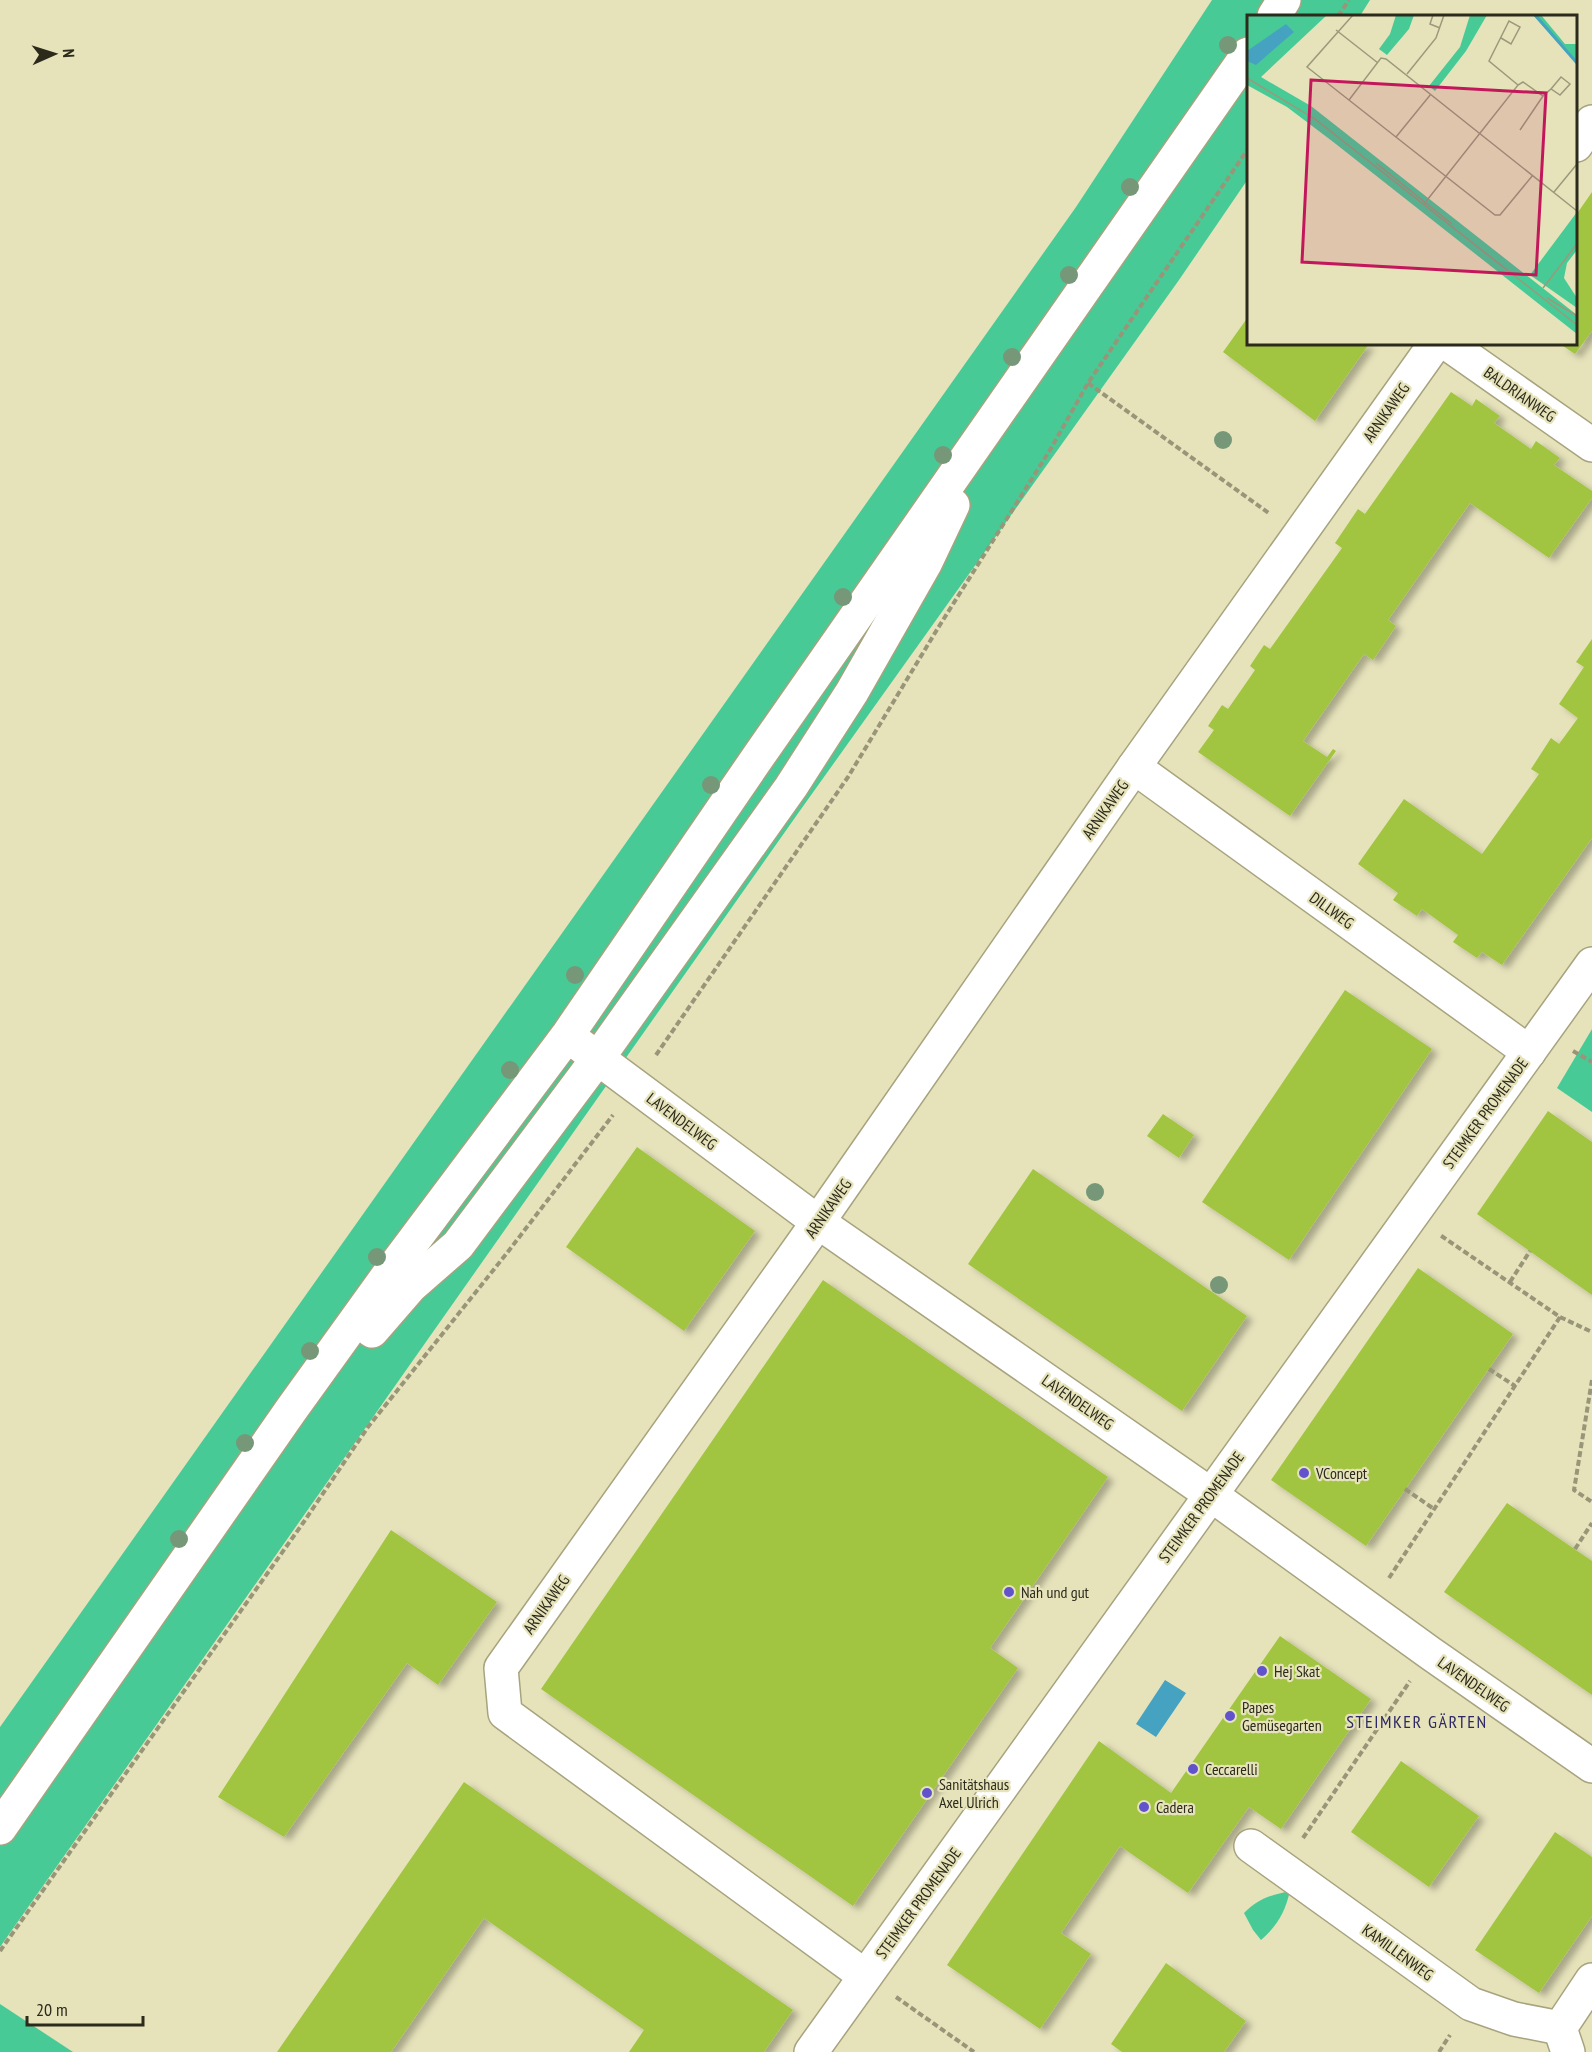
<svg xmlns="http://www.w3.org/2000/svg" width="1592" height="2052" font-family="'PT Sans Narrow',sans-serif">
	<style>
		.green { fill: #48ca97 }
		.water { fill: #46a2c1 }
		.building { fill: #a1c540; filter: url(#shadow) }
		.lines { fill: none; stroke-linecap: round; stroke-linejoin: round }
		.minor-casing { stroke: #a7a37e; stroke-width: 36 }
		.path { stroke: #989578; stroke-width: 4; stroke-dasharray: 6 3; stroke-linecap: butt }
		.minor { stroke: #fff; stroke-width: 33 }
		.tree { fill: #769878 }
		.poi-dot { fill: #6153cc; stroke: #e6e3bb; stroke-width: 2 }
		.labels { text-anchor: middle; stroke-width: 4.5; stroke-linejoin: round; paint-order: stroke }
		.street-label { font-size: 16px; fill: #2b2a1b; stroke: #e6e3bb }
		.poi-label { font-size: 16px; fill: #2b2a1b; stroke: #e6e3bb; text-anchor: start }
		.neighbourhood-label { font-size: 18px; letter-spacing: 1.5px; fill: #2e2964; stroke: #e6e3bb }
		.inset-river { fill: none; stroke: #46a2c1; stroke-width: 3 }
		.inset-road { fill: none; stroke: #9b997b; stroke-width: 1.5 }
		.view { fill: #c2185b; fill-opacity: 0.15; stroke: #c2185b; stroke-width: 3 }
		.inset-edge { fill: none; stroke: #2b2a1b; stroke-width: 3 }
	</style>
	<defs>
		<filter id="shadow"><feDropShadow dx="6" dy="4" stdDeviation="3" flood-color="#0004"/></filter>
	</defs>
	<rect width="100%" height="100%" fill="#e6e3bb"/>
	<g class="green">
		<polygon points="1212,0 1370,0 1360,16 1248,16 1248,179 1179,280 799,812 0,1947 0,1727 1076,207"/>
		<polygon points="1592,1029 1592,1112 1557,1088"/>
		<path d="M 1290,1891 C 1285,1912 1278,1925 1261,1940 L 1253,1930 L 1244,1913 C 1258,1899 1271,1895 1290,1891 Z"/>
		<polygon points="0,2004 73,2052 0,2052"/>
	</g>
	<polygon class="water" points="1165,1680 1186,1693 1156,1737 1136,1724"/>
	<g class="building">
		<polygon points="1592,192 1592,331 1575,354 1560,344 1576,344 1576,215"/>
		<polygon points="1248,317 1248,344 1369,344 1315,421 1223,352"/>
		<polygon points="1451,392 1472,406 1476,399 1500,416 1494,423 1531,449 1536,441 1560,458 1554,465 1592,491 1592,498 1549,558 1470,503 1388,620 1396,626 1373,660 1364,654 1303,741 1327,757 1333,749 1336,751 1290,816 1198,752 1214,730 1208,726 1222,705 1228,709 1255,670 1250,666 1264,645 1270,649 1342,548 1335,543 1358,509 1365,514"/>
		<polygon points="1592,639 1592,838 1502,965 1482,952 1477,958 1453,942 1458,935 1422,909 1417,916 1393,900 1398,893 1358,864 1404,799 1482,854 1539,774 1531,769 1551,738 1559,744 1578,718 1559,704 1584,667 1576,662"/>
		<polygon points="1345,990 1432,1049 1289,1260 1202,1202"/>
		<polygon points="1548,1111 1592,1142 1592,1295 1477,1214"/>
		<polygon points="1163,1114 1194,1135 1179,1158 1147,1136"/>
		<polygon points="637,1147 755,1231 684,1331 566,1247"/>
		<polygon points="1033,1169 1247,1316 1182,1411 968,1264"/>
		<polygon points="1418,1268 1513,1334 1366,1546 1271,1480"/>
		<polygon points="823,1280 1108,1477 990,1648 1018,1668 853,1906 541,1689"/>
		<polygon points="1507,1503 1592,1561 1592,1695 1444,1592"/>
		<polygon points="391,1530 497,1602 438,1685 407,1663 284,1837 218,1797"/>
		<polygon points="1280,1636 1371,1699 1281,1829 1249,1807 1188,1893 1120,1846 1061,1933 1091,1954 1040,2029 947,1965 1099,1741 1171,1793"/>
		<polygon points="1401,1761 1479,1816 1429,1887 1351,1832"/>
		<polygon points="464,1782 793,2010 764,2052 629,2052 644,2030 484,1918 391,2052 277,2052"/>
		<polygon points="1555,1832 1592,1857 1592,1916 1539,1993 1475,1950"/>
		<polygon points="1166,1963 1246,2021 1224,2052 1122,2052 1111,2044"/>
	</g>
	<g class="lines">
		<defs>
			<g id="minor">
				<polyline points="1274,16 1284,0"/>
				<polyline points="1576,145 1592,122"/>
				<polyline points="1448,344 1592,445"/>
				<polyline points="1134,767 1529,1052"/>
				<polyline points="580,1045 818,1222 1210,1494 1430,1653 1592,1766"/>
				<polyline points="372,1331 411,1286 458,1245 598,1058 791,787 852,692 926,562 953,505"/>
				<polyline points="0,1828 291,1410 391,1271 567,1036 758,757 1248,54"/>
				<polyline points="1251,1846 1471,2004 1514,2019 1560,2028"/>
				<polyline points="865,1976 505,1713 501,1668 818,1222 1134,767 1435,344"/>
				<polyline points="811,2052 1592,964"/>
				<polyline points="1568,2052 1560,2028 1592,1980"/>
			</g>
		</defs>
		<use href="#minor" class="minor-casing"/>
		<g class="path">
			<polyline points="1338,16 1349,0"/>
			<polyline points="1088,383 1270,514"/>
			<polyline points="1573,1051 1592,1062"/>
			<polyline points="656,1055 848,777 938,628 1050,450 1088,383 1248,149"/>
			<polyline points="1510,1282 1530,1251"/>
			<polyline points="1560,1317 1592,1332"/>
			<polyline points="1489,1369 1515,1386"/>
			<polyline points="1592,1380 1574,1490 1592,1502"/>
			<polyline points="1405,1489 1434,1509"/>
			<polyline points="1575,1549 1592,1523"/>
			<polyline points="1389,1578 1560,1317 1440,1235"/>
			<polyline points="1303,1838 1410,1681"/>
			<polyline points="0,1951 303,1523 368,1427 507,1253 613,1115"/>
			<polyline points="896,1997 974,2052"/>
			<polyline points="1439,2052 1450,2035"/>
		</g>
		<use href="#minor" class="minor"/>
	</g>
	<g class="tree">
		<circle cx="1228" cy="45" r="9"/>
		<circle cx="1130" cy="187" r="9"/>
		<circle cx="1069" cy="275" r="9"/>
		<circle cx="1012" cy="357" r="9"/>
		<circle cx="1223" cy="440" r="9"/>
		<circle cx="943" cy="455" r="9"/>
		<circle cx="843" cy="597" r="9"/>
		<circle cx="711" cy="785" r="9"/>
		<circle cx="575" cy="975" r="9"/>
		<circle cx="510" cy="1070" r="9"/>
		<circle cx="1095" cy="1192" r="9"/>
		<circle cx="377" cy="1257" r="9"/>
		<circle cx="1219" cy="1285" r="9"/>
		<circle cx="310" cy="1351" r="9"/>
		<circle cx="245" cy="1443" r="9"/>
		<circle cx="179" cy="1539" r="9"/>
	</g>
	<g class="poi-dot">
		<circle cx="1304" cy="1473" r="6"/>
		<circle cx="1009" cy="1592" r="6"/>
		<circle cx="1262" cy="1671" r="6"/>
		<circle cx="1230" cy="1716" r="6"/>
		<circle cx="1193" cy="1769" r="6"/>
		<circle cx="927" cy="1793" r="6"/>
		<circle cx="1144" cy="1807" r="6"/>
	</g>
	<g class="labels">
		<g class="street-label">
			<text transform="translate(1520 394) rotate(35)" y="6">BALDRIANWEG</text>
			<text transform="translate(1386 412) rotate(-55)" y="6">ARNIKAWEG</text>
			<text transform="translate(1105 809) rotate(-55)" y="6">ARNIKAWEG</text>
			<text transform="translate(1332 910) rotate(36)" y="6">DILLWEG</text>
			<text transform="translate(1485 1113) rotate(-54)" y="6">STEIMKER PROMENADE</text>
			<text transform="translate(682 1121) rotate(37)" y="6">LAVENDELWEG</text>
			<text transform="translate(828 1208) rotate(-55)" y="6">ARNIKAWEG</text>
			<text transform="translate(1078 1402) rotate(35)" y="6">LAVENDELWEG</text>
			<text transform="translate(1201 1507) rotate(-54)" y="6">STEIMKER PROMENADE</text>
			<text transform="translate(546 1604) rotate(-55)" y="6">ARNIKAWEG</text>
			<text transform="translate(1474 1684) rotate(35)" y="6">LAVENDELWEG</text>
			<text transform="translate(918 1903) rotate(-54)" y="6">STEIMKER PROMENADE</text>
			<text transform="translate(1398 1952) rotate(36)" y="6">KAMILLENWEG</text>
		</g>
		<g class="poi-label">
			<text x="1316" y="1479">VConcept</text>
			<text x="1021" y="1598">Nah und gut</text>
			<text x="1274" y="1677">Hej Skat</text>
			<text x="1242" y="1713">Papes<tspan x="1242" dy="18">Gemüsegarten</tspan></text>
			<text x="1205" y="1775">Ceccarelli</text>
			<text x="939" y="1790">Sanitätshaus<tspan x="939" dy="18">Axel Ulrich</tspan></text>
			<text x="1156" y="1813">Cadera</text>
		</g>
		<g class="neighbourhood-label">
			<text x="1417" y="1728">STEIMKER GÄRTEN</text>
		</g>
	</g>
	<g transform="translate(1247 15)">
		<rect width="330" height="330" fill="#e6e3bb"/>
		<path d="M 0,0 L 80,0 L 14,62 L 64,91 L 330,300 L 330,319 L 85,126 L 40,92 L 0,70 ZM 149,0 L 167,0 L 162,14 L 140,40 L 132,34 L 143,19 ZM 223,0 L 240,0 L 219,36 L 188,76 L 182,71 L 213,32 ZM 286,0 L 294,0 L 318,29 L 330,29 L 330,49 ZM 330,197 L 330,235 L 320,248 L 317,263 L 330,283 L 330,293 L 283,260 Z" fill="#48ca97"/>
		<path d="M 39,9 L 47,17 L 9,50 L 0,46 L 0,36 Z" fill="#46a2c1"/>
		<path class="inset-river" d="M 288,0 L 330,48"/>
		<path class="inset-road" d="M 106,0 L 60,52 L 248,200 L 253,200 L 286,160M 186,0 L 183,9 L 193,13M 89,15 L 131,48M 254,23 L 264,29 L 273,12 L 262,6 L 242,46 L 271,70M 160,59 L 189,23 L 197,0M 0,63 L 68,104 L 330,310M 102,85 L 134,43 L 139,44 L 330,196M 273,115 L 296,81M 149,122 L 184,79M 129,148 L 205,209M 307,177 L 330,149M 177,189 L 271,70 L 276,67 L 296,81 L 304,74 L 313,80 L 323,69 L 314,62 L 304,74M 296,273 L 330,229M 300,283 L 330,301"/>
		<path class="view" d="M 64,65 L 299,78 L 289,260 L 55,247 Z"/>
		<rect width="330" height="330" class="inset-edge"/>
	</g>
	<g transform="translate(54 54) rotate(87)" stroke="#e6e3bb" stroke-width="4.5" paint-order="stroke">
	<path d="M0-4.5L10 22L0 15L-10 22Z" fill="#2b2a1b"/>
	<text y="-9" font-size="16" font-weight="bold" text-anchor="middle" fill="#2b2a1b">N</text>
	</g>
	<path d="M27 2016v9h116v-9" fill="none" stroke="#2b2a1b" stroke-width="3"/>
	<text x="36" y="2016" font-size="18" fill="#2b2a1b" stroke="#e6e3bb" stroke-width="4.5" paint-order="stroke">20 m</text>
</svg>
